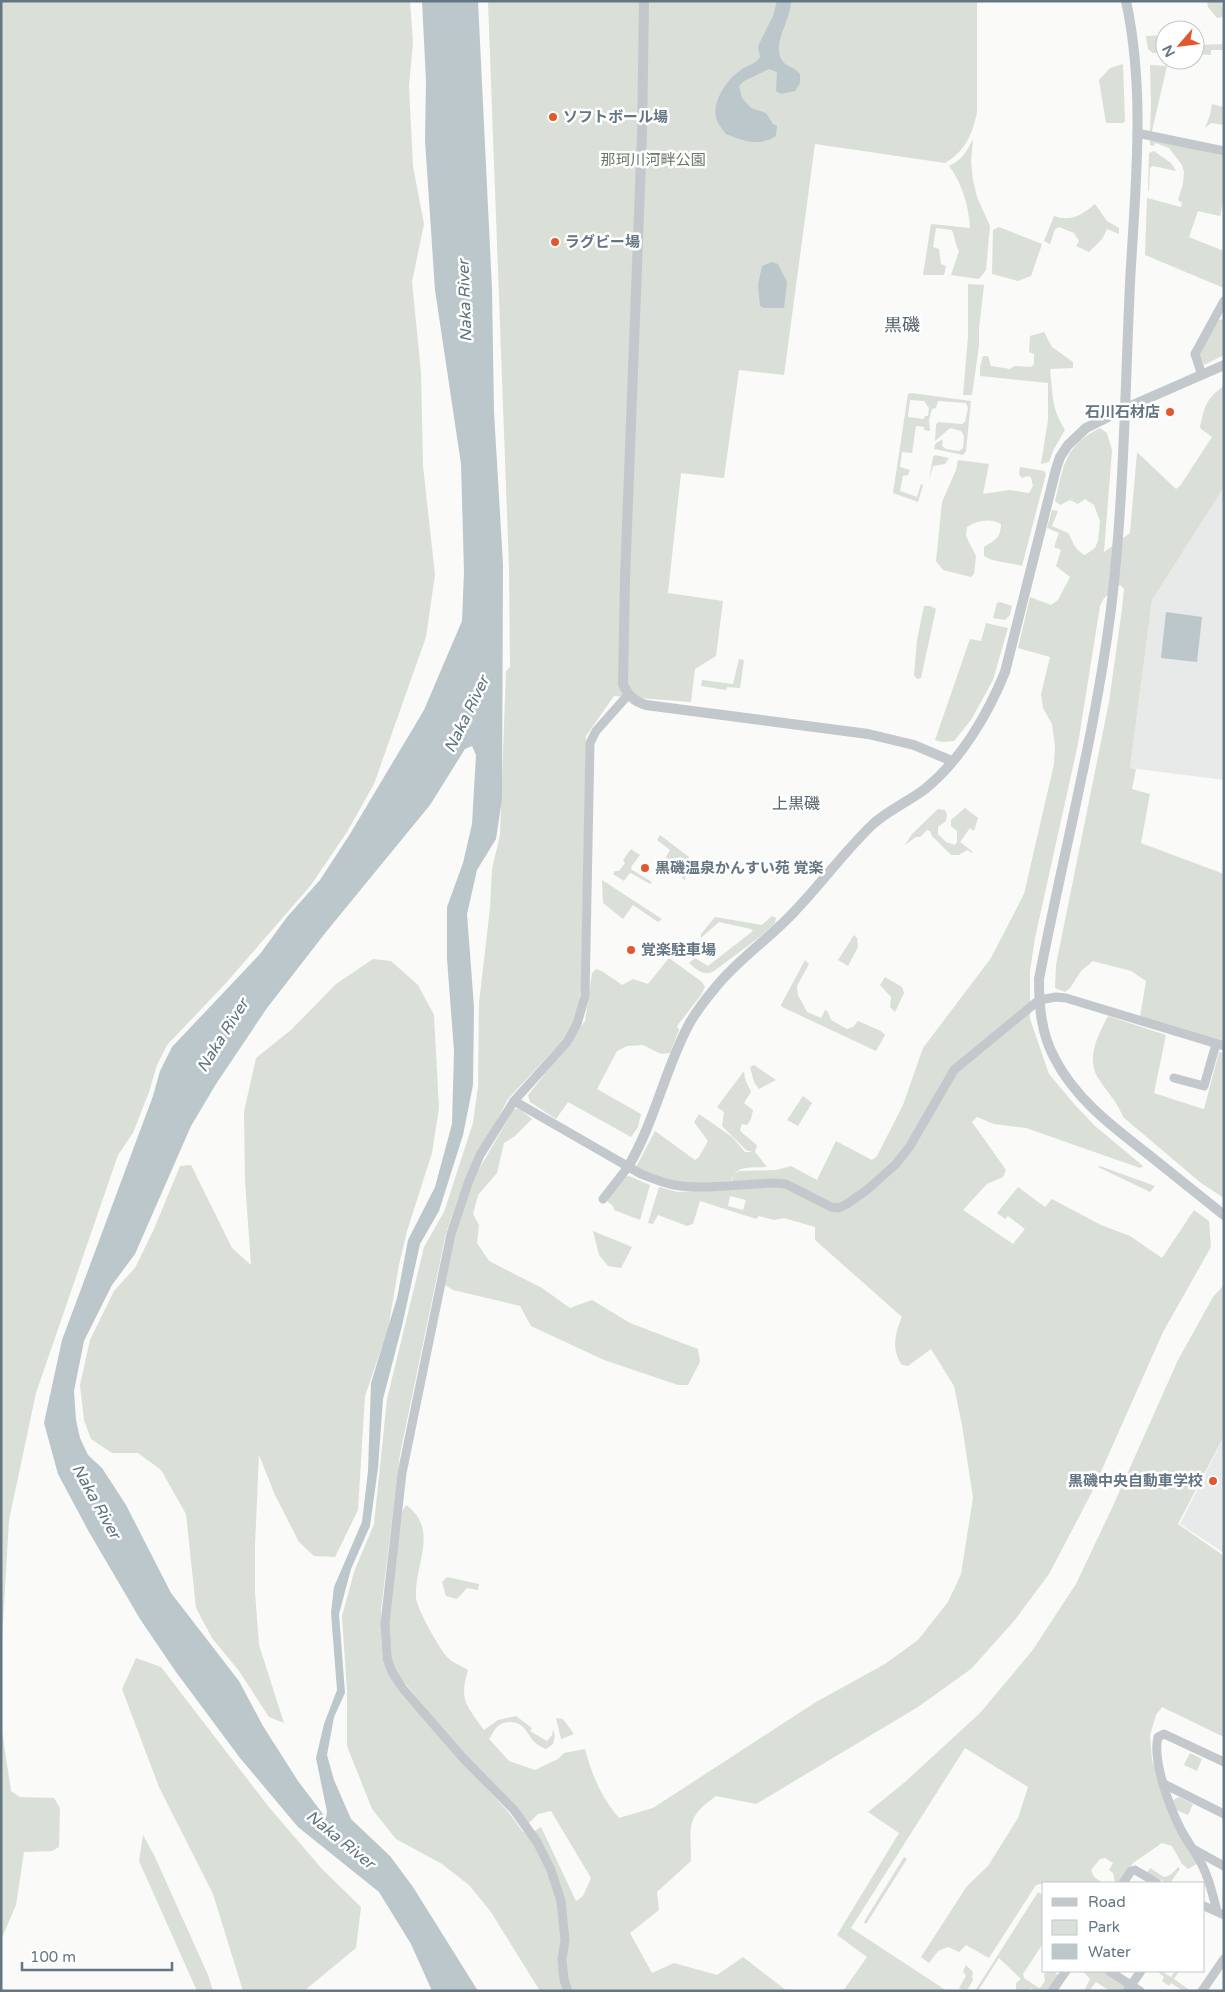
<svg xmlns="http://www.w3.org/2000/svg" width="1225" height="1992" font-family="'Varela Round','Noto Sans JP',sans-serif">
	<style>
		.built { fill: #e8e9e9 }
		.green { fill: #dadfd7; fill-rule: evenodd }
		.water { fill: #bbc7cb; fill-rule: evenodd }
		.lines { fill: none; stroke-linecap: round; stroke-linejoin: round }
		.minor { stroke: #c3c8cc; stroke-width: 9 }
		.tertiary { stroke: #c3c8cc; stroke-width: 10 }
		.poi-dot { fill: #e4572e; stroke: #fff; stroke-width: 2 }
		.labels { text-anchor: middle; stroke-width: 5; stroke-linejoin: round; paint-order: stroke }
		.poi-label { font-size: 15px; font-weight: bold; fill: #657683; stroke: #fff; text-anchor: start }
		.park-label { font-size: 15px; fill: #687a64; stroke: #fff }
		.water-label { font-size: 16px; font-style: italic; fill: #60757c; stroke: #fff }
		.neighbourhood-label { font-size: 16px; fill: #57646e; stroke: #fff }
		.quarter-label { font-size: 18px; fill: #57646e; stroke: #fff }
	</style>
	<rect width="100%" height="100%" fill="#fafaf8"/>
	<g class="built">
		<polygon points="1224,487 1224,780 1130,768 1152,600"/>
		<polygon points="1224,1437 1224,1553 1180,1524"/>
	</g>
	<g class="green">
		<polygon points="1,1 410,1 413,43 409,85 413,166 424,224 412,282 421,372 423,466 435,575 426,637 374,784 347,832 311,885 226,983 167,1045 157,1065 149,1092 133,1133 118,1155 36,1393 9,1520 2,1640 2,1731 11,1791 20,1797 54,1798 60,1808 59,1847 52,1851 24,1852 16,1905 1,1940"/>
		<path d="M 488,1 L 977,1 L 977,112 C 973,133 965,152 945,163 L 815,144 L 784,375 L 739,370 L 724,478 L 681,473 L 668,593 L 723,601 L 716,656 L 695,669 L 691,702 L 614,696 L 586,736 L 581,990 L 575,1020 L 562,1041 L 508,1099 L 464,1181 L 446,1233 L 400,1454 L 381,1610 L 382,1656 L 389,1674 L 400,1693 L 509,1813 L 523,1832 L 532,1833 L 541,1827 L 576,1901 L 583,1896 L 591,1878 L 551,1811 L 538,1814 L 527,1825 L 464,1755 L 395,1671 L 389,1655 L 388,1615 L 402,1512 L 406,1505 C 440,1529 414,1565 416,1598 C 417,1609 440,1650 448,1658 C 453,1663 462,1666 468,1670 C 459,1701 466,1704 484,1730 L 498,1720 L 516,1716 L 532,1728 L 530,1731 L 547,1741 L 552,1735 L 553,1729 L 555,1736 L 553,1744 L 546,1749 C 531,1743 532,1737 523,1727 C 517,1721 505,1720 498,1726 C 494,1729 492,1735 489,1739 L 509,1761 L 535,1770 L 558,1759 L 564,1753 L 585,1749 C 592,1775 601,1797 619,1818 L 653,1808 L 816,1702 L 885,1664 L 918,1640 L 948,1602 L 961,1574 L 973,1498 L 962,1425 L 954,1386 L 931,1349 L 908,1366 L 902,1365 C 891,1350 895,1333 902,1317 L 815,1240 L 815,1227 L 784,1218 L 774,1220 L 759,1216 L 756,1219 L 700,1201 L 693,1224 L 687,1226 L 658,1215 L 653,1224 L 648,1223 L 659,1187 L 678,1192 L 730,1189 L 733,1175 L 739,1171 L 776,1170 L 791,1166 L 817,1180 L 836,1141 L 872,1160 L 877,1156 L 903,1105 L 923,1048 L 991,958 L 1024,894 L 1054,764 L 1055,746 L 1052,724 L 1043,708 L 1041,694 L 1050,657 L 1018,648 L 1030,597 L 1051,605 L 1058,600 L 1070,577 L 1056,566 L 1061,550 L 1054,547 L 1059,533 L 1047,528 L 1052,510 L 1058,511 L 1052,526 L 1068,533 C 1074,542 1073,549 1085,555 L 1095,548 L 1098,541 L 1100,521 L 1094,505 L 1085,499 L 1078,504 L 1070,500 L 1060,505 L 1055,501 C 1064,465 1064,446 1100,428 L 1107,433 L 1112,450 L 1104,552 L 1130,533 L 1137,452 L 1176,489 L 1180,486 L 1212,437 L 1200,428 C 1204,408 1206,398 1224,386 L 1224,487 L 1152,600 L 1130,768 L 1136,769 L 1132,789 L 1150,794 L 1141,843 L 1224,874 L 1224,1043 L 1140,1017 L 1146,981 L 1131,971 L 1093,961 L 1081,971 L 1070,988 L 1065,992 L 1055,988 L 1056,965 L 1109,702 L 1122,609 L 1124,589 L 1120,585 L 1104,598 L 1100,606 L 1078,744 L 1035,938 L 1030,971 L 1030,1019 L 1049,1074 L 1075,1105 L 1095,1126 L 1143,1166 L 1140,1168 L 1026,1128 L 994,1124 L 977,1117 L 972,1122 L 1006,1170 L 1003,1177 L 987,1184 L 963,1210 L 1013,1244 L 1025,1229 L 1008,1216 L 1005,1219 L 997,1213 L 1018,1187 L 1045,1207 L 1052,1199 L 1101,1225 L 1130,1236 L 1162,1258 L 1194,1210 L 1209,1221 L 1211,1247 L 1163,1332 L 1091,1494 L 1049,1574 L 1014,1621 L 971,1669 L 918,1707 L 756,1804 L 716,1796 C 685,1818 691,1826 691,1861 L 657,1892 L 659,1910 L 630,1933 L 652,1973 L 674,1963 L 717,1975 L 743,1957 L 787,1991 L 540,1991 L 491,1912 L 469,1885 L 442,1864 L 396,1839 L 372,1809 L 347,1746 L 347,1691 L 342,1616 L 354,1572 L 374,1524 L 387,1399 L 424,1247 L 444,1212 L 473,1123 L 478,1086 L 479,1003 L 490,908 L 492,869 L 500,835 L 506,671 L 510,667 L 509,567 ZM 730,1196 L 746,1200 L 743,1210 L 728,1206 Z"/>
		<polygon points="1207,1 1221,1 1224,17 1217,18 1208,7"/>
		<polygon points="1197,28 1199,45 1224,44 1224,50 1211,50 1211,55 1195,54 1195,30 1192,30"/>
		<polygon points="1165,35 1165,53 1153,53 1148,49 1146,36"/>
		<polygon points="1123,64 1125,121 1123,123 1106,123 1099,80 1110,68"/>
		<polygon points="1150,65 1167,66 1152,131 1150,131 1151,104"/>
		<polygon points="1212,104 1224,107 1224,125 1211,123 1205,128 1210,115"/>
		<path d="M 973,139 L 971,161 L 973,180 L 977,197 L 990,226 L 986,270 L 979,279 L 951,275 L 959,251 C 955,244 955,237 952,230 L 936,228 L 933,247 L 939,249 L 941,264 L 946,266 L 944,275 L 923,275 L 931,224 L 970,228 C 969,208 962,182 949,166 C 962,160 967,151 973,139 Z"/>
		<polygon points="1150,139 1224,156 1224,198 1220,216 1198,211 1189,237 1224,251 1224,288 1145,255 1147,198 1181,207 1182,203 1178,200 1183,184 1184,172 1182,165 1169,148 1155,143 1154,146 1150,145"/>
		<polygon points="1154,151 1171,163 1176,171 1153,166 1150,168 1149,191 1148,190 1149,153"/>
		<path d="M 1095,204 L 1107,221 L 1119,228 L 1119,234 L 1107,229 L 1102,239 L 1089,252 L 1076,246 L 1079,241 L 1074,233 L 1059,227 L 1055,229 L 1050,244 L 1044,241 L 1054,216 C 1071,222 1082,215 1095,204 Z"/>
		<polygon points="999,227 1042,244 1031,276 1018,281 992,274 993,230"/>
		<polygon points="968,284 984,285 979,328 979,346 972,395 963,395 968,337"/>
		<polygon points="1224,319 1224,355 1204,365 1200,356 1200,351 1218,320"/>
		<path d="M 1044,332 L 1052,347 L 1073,362 L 1073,368 L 1050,369 C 1053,395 1051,407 1065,430 L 1054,449 L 1049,462 L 1041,464 L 1048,420 L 1048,383 L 980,376 L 980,367 L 983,356 L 988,356 L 991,366 L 1010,369 L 1014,366 L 1031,367 L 1034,364 L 1034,354 L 1029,352 L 1030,336 Z"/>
		<path d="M 911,393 L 971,401 L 966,451 L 963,455 L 934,449 L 935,444 L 941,440 L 943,441 L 942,446 L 946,449 L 959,451 L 963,448 L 964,436 L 961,431 L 950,428 L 935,441 L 936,425 L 938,422 L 962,424 L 965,422 L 968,408 L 966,403 L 938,401 L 936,408 L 932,409 L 929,420 L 930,431 L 924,430 L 924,427 L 916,426 L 912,453 L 902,452 L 900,467 L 910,470 L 908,475 L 903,476 L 900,491 L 917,497 L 921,484 L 923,485 L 918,502 L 893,493 L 908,394 ZM 910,400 L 924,401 L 929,408 L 928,416 L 925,416 L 924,419 L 908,417 Z"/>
		<polygon points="935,455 949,458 945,464 933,466 929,480 933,457"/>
		<path d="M 958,460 L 989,464 L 983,494 L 1009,490 L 1029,493 L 1033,486 L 1031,477 L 1027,476 L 1022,478 L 1019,474 L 1020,467 L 1044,471 L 1046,474 L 1022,566 C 1009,562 995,563 984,556 L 984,547 C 995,540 1001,538 1001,524 C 990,518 977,520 967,527 L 966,536 L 976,556 L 974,574 L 971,577 L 943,570 L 936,561 L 942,502 L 956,470 Z"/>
		<polygon points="1000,602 1012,606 1010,615 1005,620 993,618 997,603"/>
		<polygon points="924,606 930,606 936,609 921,678 917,679 914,675 917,640"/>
		<polygon points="986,623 1008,628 993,680 971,720 954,741 942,742 935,740 970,639 981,641"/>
		<polygon points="739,659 744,660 740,688 727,687 726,690 701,686 702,680 733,684"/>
		<polygon points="965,808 978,818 974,831 970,828 960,842 973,852 972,853 967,850 959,855 951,855 932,836 930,831 927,830 920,837 916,837 905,845 912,834 938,809 945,810 947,815 946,821 938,827 938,834 946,842 955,845 957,842 957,831 951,826 951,820"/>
		<polygon points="660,835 689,857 685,880 682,878 684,873 675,867 671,868 668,867 669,863 666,857 670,850 657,840"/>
		<polygon points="631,849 640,855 631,867 632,870 652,882 650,884 631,873 629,874 624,881 613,874 615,871 619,871 625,863 623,860"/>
		<polygon points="602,880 662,919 658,922 633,905 623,919 603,903"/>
		<path d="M 772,916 L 776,918 L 775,923 L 761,936 L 714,971 C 704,977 696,969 689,963 L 695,958 L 708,966 L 753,931 L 751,929 L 719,922 L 701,938 L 701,934 L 715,917 L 762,925 Z"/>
		<polygon points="854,935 857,938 858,947 848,966 838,960"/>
		<polygon points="669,958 702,982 705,987 701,995 677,1026 679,1030 670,1053 661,1054 643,1045 627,1046 617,1051 597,1089 641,1114 638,1127 631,1137 568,1102 556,1119 530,1102 528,1095 569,1044 585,1021 592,973 596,969 602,971 622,985 633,979 648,984"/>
		<polygon points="373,959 391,961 418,985 434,1015 439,1108 432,1153 407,1231 399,1265 388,1329 365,1396 358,1510 335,1557 314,1556 299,1542 275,1495 259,1455 255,1545 255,1592 259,1645 284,1723 269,1717 239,1671 212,1638 196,1608 186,1514 161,1470 138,1453 112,1453 91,1439 84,1420 80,1385 90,1340 114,1291 135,1268 154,1229 180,1166 191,1165 232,1248 251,1265 245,1181 244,1112 256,1058 291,1030 336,984"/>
		<polygon points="805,960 809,964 797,986 798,995 807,1012 821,1018 825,1010 828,1012 831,1020 847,1029 853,1027 858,1021 881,1031 885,1035 876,1051 782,1007 781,1005"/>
		<polygon points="885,977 902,987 904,993 895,1012 890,1007 891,997 880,985"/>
		<path d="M 1108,1016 L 1166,1035 L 1154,1093 L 1200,1108 L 1204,1109 L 1219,1052 L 1224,1053 L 1224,1198 L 1201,1183 L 1123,1117 C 1118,1103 1108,1093 1100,1081 C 1085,1060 1097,1037 1108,1016 Z"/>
		<polygon points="754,1065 776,1080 759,1089 754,1082 750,1067"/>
		<path d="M 744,1071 L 745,1079 L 751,1092 L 744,1103 L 753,1110 L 751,1119 L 747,1125 L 742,1124 L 740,1130 C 745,1137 752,1139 757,1146 L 755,1152 L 767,1167 C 751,1168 736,1164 731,1181 C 708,1184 682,1185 661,1179 C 652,1176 644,1171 636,1167 L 655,1131 L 695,1160 L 699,1157 L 708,1141 L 694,1122 L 699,1114 L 732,1137 L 745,1152 L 752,1152 L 746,1150 L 722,1126 L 724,1112 L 717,1107 Z"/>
		<polygon points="803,1096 812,1103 798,1126 787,1120"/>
		<polygon points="514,1109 519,1109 532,1119 515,1136 504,1143 497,1173 478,1195 473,1214 479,1225 477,1243 489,1261 542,1288 570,1308 592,1300 630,1323 698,1349 700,1362 688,1385 678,1385 604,1360 531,1326 520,1306 453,1290 445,1285 455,1234 471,1183"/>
		<polygon points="1100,1166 1155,1186 1150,1192 1098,1167"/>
		<polygon points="629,1176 650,1185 640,1220 614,1210 613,1206 607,1201 624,1177"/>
		<polygon points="593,1231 632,1247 621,1268 608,1266 599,1255"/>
		<polygon points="1224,1285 1224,1436 1178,1524 1224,1556 1224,1737 1162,1707 1156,1715 1150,1735 1152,1760 1176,1829 1197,1864 1188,1869 1182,1864 1172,1846 1162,1843 1133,1863 1120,1883 1115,1883 1113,1873 1109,1870 1113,1863 1105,1858 1100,1859 1091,1870 1094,1877 1103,1883 1044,1883 1036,1885 989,1958 966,1945 959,1952 948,1947 938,1951 929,1963 921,1957 967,1886 988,1866 1018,1818 1028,1787 965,1748 851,1928 947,1991 843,1991 867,1957 837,1935 899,1833 868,1812 905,1782 980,1713 1032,1651 1076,1584 1112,1508 1178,1360 1213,1297"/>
		<polygon points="447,1577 479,1584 478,1590 467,1588 457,1599 446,1596 442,1582"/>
		<polygon points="136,1658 161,1667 268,1806 322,1869 361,1907 356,1948 304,1991 243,1991 213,1894 159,1787 122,1689"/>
		<polygon points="556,1718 563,1719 574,1734 561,1739"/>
		<polygon points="1190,1753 1202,1759 1197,1771 1184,1765"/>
		<polygon points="1179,1797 1193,1804 1188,1815 1176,1810 1173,1800"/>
		<polygon points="143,1835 154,1855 208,1975 213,1991 197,1991 139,1861"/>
		<polygon points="904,1857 907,1859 866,1924 864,1922"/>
		<path d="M 1178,1867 L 1180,1869 L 1170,1883 L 1167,1883 L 1147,1873 L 1150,1868 L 1164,1877 C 1170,1876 1174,1872 1178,1867 Z"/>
		<polygon points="1038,1892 1044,1896 1044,1942 1023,1974 1024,1978 1039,1988 1041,1987 1045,1981 1044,1975 1046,1971 1053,1971 1058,1975 1047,1991 1034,1991 1031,1988 1030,1991 1016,1991 1016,1983 1021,1979 999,1958 978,1991 975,1991"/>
		<polygon points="966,1965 973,1972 972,1977 973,1980 968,1989 963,1990 959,1988 966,1976 963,1971"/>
		<polygon points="1083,1971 1104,1971 1124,1984 1125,1988 1123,1991 1110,1991 1096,1982 1089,1991 1084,1991 1090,1979"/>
		<polygon points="1157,1971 1161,1971 1171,1977 1175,1971 1179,1971 1174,1979 1191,1991 1183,1991 1171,1983 1169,1986 1162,1981 1164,1977"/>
	</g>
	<g class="water">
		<path d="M 422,1 L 478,1 L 492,289 L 494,412 L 503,564 L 502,799 L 496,839 L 477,870 L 467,914 L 474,1007 L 473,1085 L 463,1135 L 439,1211 L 420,1244 L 402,1326 L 383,1399 L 378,1468 L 370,1526 L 351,1569 L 339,1614 L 345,1693 L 334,1717 L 327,1755 L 334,1780 L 351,1819 L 390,1856 L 413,1887 L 478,1991 L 432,1991 L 411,1944 L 379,1892 L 298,1827 L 240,1758 L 176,1672 L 140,1619 L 89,1532 L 58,1474 L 44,1423 L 62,1340 L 153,1096 L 160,1071 L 172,1047 L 260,954 L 287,917 L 320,880 L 350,834 L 424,710 L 462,621 L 464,571 L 461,464 L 435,290 L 425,140 L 426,81 ZM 472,746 L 476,755 L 472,824 L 463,863 L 447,907 L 447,959 L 454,1051 L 452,1124 L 435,1187 L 408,1240 L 397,1298 L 371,1383 L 368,1471 L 362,1522 L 334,1587 L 331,1613 L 337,1690 L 324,1724 L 316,1758 L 327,1812 L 326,1818 L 298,1781 L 263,1726 L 239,1681 L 171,1593 L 126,1505 L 102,1468 L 88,1455 L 80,1438 L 76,1420 L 74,1391 L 84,1341 L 112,1285 L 135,1254 L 191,1126 L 216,1084 L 267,1008 L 326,932 L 430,805 L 465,749 Z"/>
		<path d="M 777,1 L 791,1 C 791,22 769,46 784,63 C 789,67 794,67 800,74 L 800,83 L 795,91 L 781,94 L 776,91 L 777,72 L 769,69 L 744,81 L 739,86 L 742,98 L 751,108 L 766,113 L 773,124 L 777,126 L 776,136 C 759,147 743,141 726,134 C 722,129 717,123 716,117 C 712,101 728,78 741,70 C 747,65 755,65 760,57 L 758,46 L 773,16 Z"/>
		<polygon points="772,262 778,264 787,282 784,308 764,308 760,306 758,285 762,266"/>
		<polygon points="1166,612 1202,617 1197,662 1161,658"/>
	</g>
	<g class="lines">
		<g class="minor">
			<polyline points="1137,133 1224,151"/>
			<polyline points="1202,375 1195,354 1224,301"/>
			<polyline points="1174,1078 1204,1086 1216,1044"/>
			<path d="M 514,1101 L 641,1174 C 651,1178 663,1183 674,1185 C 703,1190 743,1184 773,1183 L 786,1184 L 831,1207 L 839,1208 L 847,1204 L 868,1189 L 896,1164 L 910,1146 L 954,1070 L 1039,1000 L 1056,997 L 1066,998 L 1224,1046"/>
			<polyline points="603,1199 628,1167"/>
			<polyline points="1164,1784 1224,1814"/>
			<polyline points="1193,1849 1224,1866"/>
			<polyline points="1123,1883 1131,1871 1135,1870 1157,1883"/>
			<polyline points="1204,1906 1224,1915"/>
			<path d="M 1217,1911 C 1213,1897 1210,1881 1203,1867 C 1197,1854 1188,1843 1181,1830 C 1170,1808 1152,1761 1158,1737 L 1164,1734 L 1224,1762"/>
			<polyline points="1109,1971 1140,1991"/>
			<polyline points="568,1991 564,1980 562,1959 565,1940 561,1901 551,1870 537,1842 514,1810 463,1758 403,1689 392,1672 387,1658 385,1623 402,1473 451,1234 468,1183 480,1155 514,1101 567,1042 577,1024 585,996 590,743 596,731 628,695"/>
			<polyline points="1052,1991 1066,1971"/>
			<polyline points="1127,1991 1141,1971"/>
			<polyline points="1202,1991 1224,1959"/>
		</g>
		<g class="tertiary">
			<path d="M 644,1 L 642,135 L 625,579 L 623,684 C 628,695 633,701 646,705 L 868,734 L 914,745 L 952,761"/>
			<path d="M 1126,1 C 1146,93 1135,190 1130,283 C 1125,391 1124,501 1111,609 C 1095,734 1063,855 1039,979 C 1039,1005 1041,1033 1054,1057 C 1075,1099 1113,1127 1149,1155 C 1174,1175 1199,1195 1224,1215"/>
			<path d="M 628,1167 C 654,1123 664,1073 687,1028 C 694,1014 705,1000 715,988 C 738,959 769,939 794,912 C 821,884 844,852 872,825 C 888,810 908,802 925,789 C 961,760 988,714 1005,672 L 1056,469 L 1060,457 L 1068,445 L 1086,428 L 1126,408 L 1224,365"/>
		</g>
	</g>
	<g class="poi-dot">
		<circle cx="553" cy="117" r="5"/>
		<circle cx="555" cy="242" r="5"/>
		<circle cx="1170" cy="412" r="5"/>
		<circle cx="645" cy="868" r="5"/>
		<circle cx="631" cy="950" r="5"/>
		<circle cx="1213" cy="1481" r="5"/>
	</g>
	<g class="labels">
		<g class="poi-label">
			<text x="563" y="122">ソフトボール場</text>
			<text x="565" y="247">ラグビー場</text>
			<text x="1160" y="417" text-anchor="end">石川石材店</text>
			<text x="655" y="873">黒磯温泉かんすい苑 覚楽</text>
			<text x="641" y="955">覚楽駐車場</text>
			<text x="1203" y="1486" text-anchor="end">黒磯中央自動車学校</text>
		</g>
		<g class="park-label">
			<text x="653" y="165">那珂川河畔公園</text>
		</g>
		<g class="water-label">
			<text transform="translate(464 301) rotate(-92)" y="6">Naka River</text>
			<text transform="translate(466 714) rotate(-64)" y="6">Naka River</text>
			<text transform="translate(222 1035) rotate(-58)" y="6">Naka River</text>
			<text transform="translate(97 1501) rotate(61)" y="6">Naka River</text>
			<text transform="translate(341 1839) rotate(39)" y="6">Naka River</text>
		</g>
		<g class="neighbourhood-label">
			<text x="796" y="809">上黒磯</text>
		</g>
		<g class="quarter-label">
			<text x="902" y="331">黒磯</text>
		</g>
	</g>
	<rect width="1225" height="1992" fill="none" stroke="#657683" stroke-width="5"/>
	<rect x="1042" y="1882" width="162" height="90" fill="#ffffff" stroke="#c1c8cd"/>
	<rect x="1052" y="1898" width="25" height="8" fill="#c3c8cc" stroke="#c1c8cd"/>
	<text x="1088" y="1907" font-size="15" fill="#657683">Road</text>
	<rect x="1052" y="1920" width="25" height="15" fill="#dadfd7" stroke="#c1c8cd"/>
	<text x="1088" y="1932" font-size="15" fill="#657683">Park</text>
	<rect x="1052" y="1944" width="25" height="15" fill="#bbc7cb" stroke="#c1c8cd"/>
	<text x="1088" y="1957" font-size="15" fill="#657683">Water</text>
	<g transform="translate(1180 45) rotate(242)"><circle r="24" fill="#ffffff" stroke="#c1c8cd"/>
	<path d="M0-4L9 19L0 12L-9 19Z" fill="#e4572e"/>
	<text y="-8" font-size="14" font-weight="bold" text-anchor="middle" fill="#657683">N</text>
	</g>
	<path d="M22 1962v8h150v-8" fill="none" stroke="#657683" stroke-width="2.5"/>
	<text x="30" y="1962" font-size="15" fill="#657683" stroke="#ffffff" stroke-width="4" paint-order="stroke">100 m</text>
</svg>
